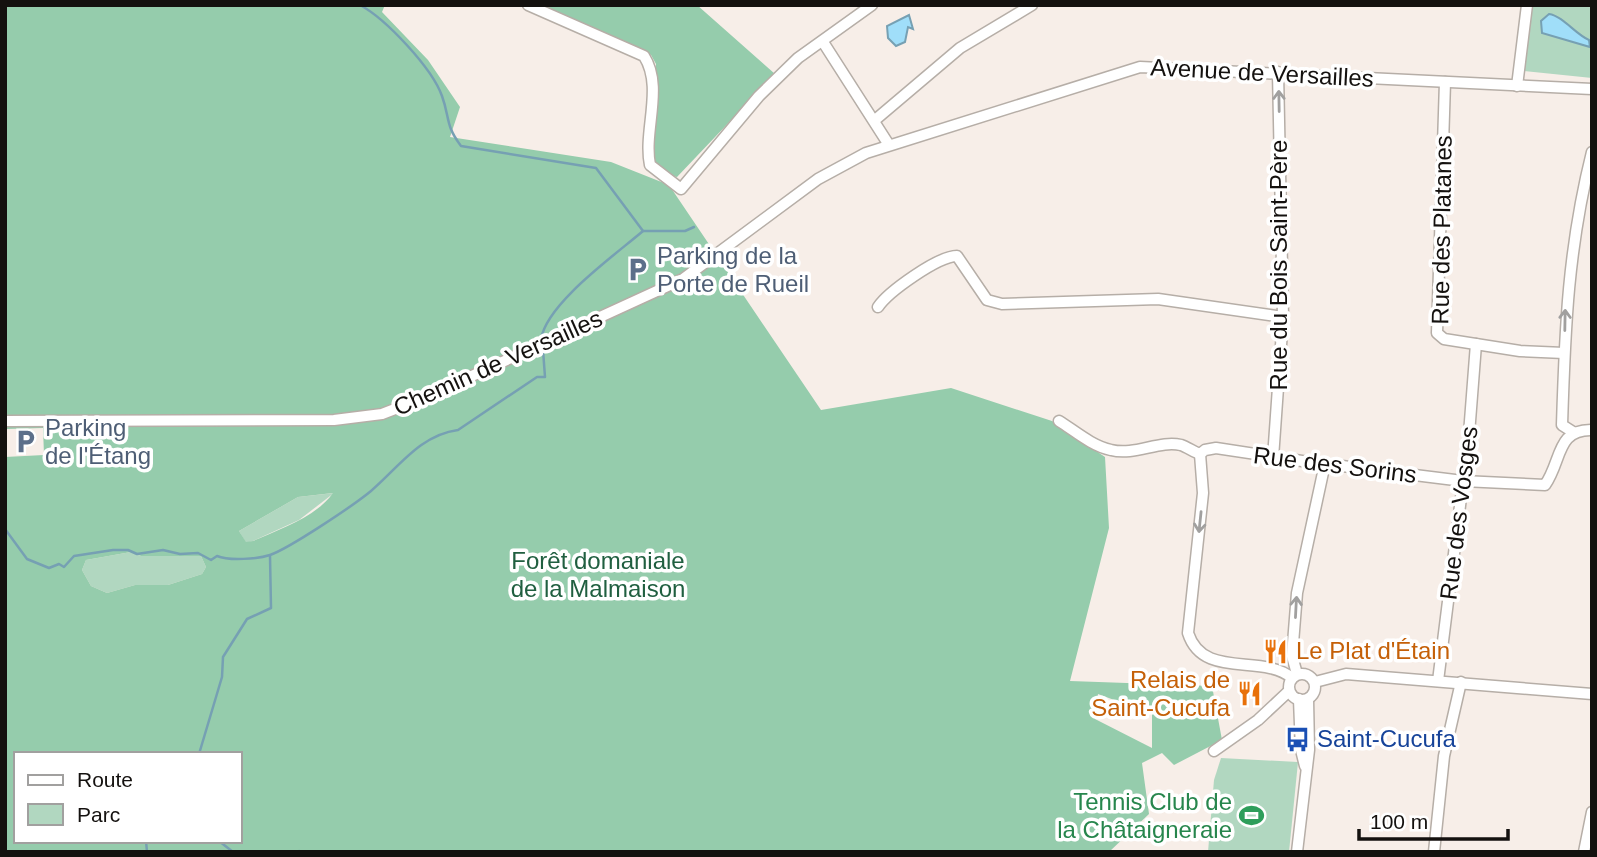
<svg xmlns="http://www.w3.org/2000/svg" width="1597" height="857" font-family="Helvetica,sans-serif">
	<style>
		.green { fill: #b1d7c0 }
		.forest { fill: #95ccac; fill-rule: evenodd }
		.water { fill: #a0def9; stroke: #76a0b3; stroke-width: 2 }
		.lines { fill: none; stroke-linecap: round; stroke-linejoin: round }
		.stream { stroke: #76a0b3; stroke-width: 2.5 }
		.minor-casing { stroke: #b6aea7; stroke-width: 13 }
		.minor { stroke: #fff; stroke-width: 10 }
		.oneway { stroke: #a1a09f }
		.labels { text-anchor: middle; stroke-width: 7; stroke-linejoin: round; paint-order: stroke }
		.street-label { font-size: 24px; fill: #14110f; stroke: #fff }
		.service-label { font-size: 24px; fill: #4e5e75; stroke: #fff; text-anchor: start }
		.park-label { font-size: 24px; fill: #205f40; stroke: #fff }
		.food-label { font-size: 24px; fill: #c56008; stroke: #fff; text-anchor: start }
		.transit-label { font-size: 24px; fill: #164399; stroke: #fff; text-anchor: start }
		.leisure-label { font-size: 24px; fill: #27864d; stroke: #fff; text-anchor: end }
	</style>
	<rect width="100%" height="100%" fill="#f7eee8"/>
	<g class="green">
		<polygon points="1532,5 1592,5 1592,78 1524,71"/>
		<polygon points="334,493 299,520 253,541 246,543 239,531 298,497"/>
		<polygon points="131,552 141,556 201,556 206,567 202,574 168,585 135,585 107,593 91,586 82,570 86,560"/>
		<polygon points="1221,758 1298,762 1289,852 1208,852 1214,780"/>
	</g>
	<g class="forest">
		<path d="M 5,5 L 385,5 L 382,12 L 428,60 L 460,107 L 450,137 L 611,162 L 669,185 L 821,410 L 951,388 L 1052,421 L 1105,457 L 1109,528 L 1070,681 L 1212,686 L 1222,740 L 1174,765 L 1162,753 L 1142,763 L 1149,814 L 1109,852 L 5,852 L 5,457 L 44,455 L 43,428 L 5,429 ZM 333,493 C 316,517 280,529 253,541 L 246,542 L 239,531 L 298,497 ZM 131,552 L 141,556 L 201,556 L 206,567 L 202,574 L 168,585 L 135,585 L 107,593 L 91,586 L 82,570 L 86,560 ZM 1098,694 L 1152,714 L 1152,748 L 1095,719 ZM 16,754 L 240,754 L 240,841 L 16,841 Z"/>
		<polygon points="537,5 697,5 775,74 677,177 662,174 650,166 656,64 651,55"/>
	</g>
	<g class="water">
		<path d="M 1549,14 C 1563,16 1575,34 1589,40 L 1590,47 L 1542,33 L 1541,21 Z"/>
		<polygon points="909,15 913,29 908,27 905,42 896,46 888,38 887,26"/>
	</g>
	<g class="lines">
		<g class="stream">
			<path d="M 360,5 C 386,19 432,68 442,96 C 450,118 445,125 461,146 L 596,168 L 643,231"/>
			<path d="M 541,339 C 547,303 615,255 643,231 L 685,231 L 694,227"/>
			<path d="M 5,529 L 27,559 L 49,568 L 59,564 L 64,567 L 74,556 L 113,550 L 128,550 L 137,554 L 163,550 L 180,554 L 198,553 L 211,560 L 217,556 C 229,561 258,559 270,555 C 290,548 354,505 371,491 C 399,467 420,435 458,430 L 537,377 L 545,377 L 543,350"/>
			<polyline points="199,754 222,677 223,657 247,619 271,608 270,556"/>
			<polyline points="146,841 147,852"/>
			<polyline points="219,841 233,852"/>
			<polyline points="297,852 299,851"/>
		</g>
		<defs>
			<g id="minor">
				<path d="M 528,5 L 644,56 C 664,87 643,131 650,165 L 681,189 L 759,96 L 798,58 L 872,5"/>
				<polyline points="823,42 889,145"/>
				<polyline points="1445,82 1437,333 1444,339 1520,351 1564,353"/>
				<polyline points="1517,86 1527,5"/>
				<polyline points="875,120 960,48 1032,5"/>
				<path d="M 878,307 C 888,292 938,256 957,256 L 987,300 L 1002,304 L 1158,299 L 1283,317"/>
				<polyline points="5,421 334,420 382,414 426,397 683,279 818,179 866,153 1140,67 1592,89"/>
				<path d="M 1059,421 C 1075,431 1092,446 1111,450 C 1135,456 1159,440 1181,445 C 1187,447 1194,452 1200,454 L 1205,450 L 1216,448 L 1315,463 L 1324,468 L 1334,465 L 1463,481 L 1545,485 C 1562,461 1556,429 1592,430"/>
				<path d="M 1573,432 L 1562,425 C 1565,327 1568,248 1592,152"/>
				<path d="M 1200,454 L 1203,493 L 1188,633 C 1203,680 1262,653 1292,678"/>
				<polyline points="1273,458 1283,317 1278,72"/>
				<polyline points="1297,674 1292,656 1297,593 1324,468"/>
				<circle cx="1302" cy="687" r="13"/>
				<polyline points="1438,681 1469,434 1476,344"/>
				<polyline points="1315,682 1346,674 1592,694"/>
				<polyline points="1299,699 1301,750 1305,766"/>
				<polyline points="1214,751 1258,720 1289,691"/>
				<polyline points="1297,852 1309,750 1308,699"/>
				<polyline points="1434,852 1444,756 1461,682"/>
				<polyline points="1584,852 1592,812"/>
			</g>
		</defs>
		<use href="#minor" class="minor-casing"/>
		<use href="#minor" class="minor"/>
	</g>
	<defs><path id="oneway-shaft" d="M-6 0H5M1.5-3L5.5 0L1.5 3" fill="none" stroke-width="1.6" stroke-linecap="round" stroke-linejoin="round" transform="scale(1.75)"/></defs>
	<g class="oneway">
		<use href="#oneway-shaft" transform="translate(1279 101) rotate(-91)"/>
		<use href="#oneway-shaft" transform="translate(1565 320) rotate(-89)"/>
		<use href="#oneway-shaft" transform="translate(1200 522) rotate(96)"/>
		<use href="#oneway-shaft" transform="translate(1296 607) rotate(-87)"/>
	</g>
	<defs>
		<symbol id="parking-bare" viewBox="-9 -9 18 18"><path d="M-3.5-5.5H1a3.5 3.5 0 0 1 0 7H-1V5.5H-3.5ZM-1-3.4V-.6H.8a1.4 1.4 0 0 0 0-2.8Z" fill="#5c6f8a" stroke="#fff" stroke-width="2.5" paint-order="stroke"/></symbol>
		<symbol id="restaurant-bare" viewBox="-9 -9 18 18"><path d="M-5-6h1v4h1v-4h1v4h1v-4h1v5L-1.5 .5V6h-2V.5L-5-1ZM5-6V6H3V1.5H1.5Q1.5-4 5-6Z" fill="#e8710a" stroke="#fff" stroke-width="2.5" paint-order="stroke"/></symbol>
		<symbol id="bus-bare" viewBox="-9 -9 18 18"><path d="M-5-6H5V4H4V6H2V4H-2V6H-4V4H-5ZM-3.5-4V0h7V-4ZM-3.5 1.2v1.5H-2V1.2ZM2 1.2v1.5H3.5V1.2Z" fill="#1a4fb4" stroke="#fff" stroke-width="2.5" paint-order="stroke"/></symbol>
		<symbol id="stadium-bare" viewBox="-9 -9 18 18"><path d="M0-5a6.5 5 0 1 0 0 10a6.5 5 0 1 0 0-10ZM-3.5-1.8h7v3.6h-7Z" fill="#2e9e5b" stroke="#fff" stroke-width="2.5" paint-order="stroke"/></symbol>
	</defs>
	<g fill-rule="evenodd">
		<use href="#parking-bare" x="620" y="252" width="35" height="35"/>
		<use href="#parking-bare" x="8" y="424" width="35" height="35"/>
		<use href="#restaurant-bare" x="1258" y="634" width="35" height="35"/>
		<use href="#restaurant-bare" x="1232" y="676" width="35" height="35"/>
		<use href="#bus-bare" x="1280" y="722" width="35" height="35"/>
		<use href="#stadium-bare" x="1234" y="798" width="35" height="35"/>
	</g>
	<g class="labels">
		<g class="street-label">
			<text transform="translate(1262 73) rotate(3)" y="8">Avenue de Versailles</text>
			<text transform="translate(1442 230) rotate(-89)" y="8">Rue des Platanes</text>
			<text transform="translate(1279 265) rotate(-90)" y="8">Rue du Bois Saint-Père</text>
			<text transform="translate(498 363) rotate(-24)" y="8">Chemin de Versailles</text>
			<text transform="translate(1335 465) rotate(7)" y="8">Rue des Sorins</text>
			<text transform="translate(1459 513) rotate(-83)" y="8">Rue des Vosges</text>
		</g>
		<g class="service-label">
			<text x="657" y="264">Parking de la<tspan x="657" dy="28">Porte de Rueil</tspan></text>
			<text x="45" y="436">Parking<tspan x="45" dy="28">de l'Étang</tspan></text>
		</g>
		<g class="park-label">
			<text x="598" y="569">Forêt domaniale<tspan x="598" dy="28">de la Malmaison</tspan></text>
		</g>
		<g class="food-label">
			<text x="1296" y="659">Le Plat d'Étain</text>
			<text x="1230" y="688" text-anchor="end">Relais de<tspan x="1230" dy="28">Saint-Cucufa</tspan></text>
		</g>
		<g class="transit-label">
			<text x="1317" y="747">Saint-Cucufa</text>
		</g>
		<g class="leisure-label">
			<text x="1232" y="810">Tennis Club de<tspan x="1232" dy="28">la Châtaigneraie</tspan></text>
		</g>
	</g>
	<rect width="1597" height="857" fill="none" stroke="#14110f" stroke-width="14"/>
	<rect x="14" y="752" width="228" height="91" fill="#ffffff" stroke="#a1a09f" stroke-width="2"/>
	<rect x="28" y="775" width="35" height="10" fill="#ffffff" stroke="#a1a09f" stroke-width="2"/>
	<text x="77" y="787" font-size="21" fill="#14110f">Route</text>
	<rect x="28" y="804" width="35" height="21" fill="#b1d7c0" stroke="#a1a09f" stroke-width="2"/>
	<text x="77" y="822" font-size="21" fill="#14110f">Parc</text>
	<path d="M1359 829v10h149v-10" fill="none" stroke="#14110f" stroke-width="3.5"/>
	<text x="1370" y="829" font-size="21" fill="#14110f" stroke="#ffffff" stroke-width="5" paint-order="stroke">100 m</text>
</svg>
